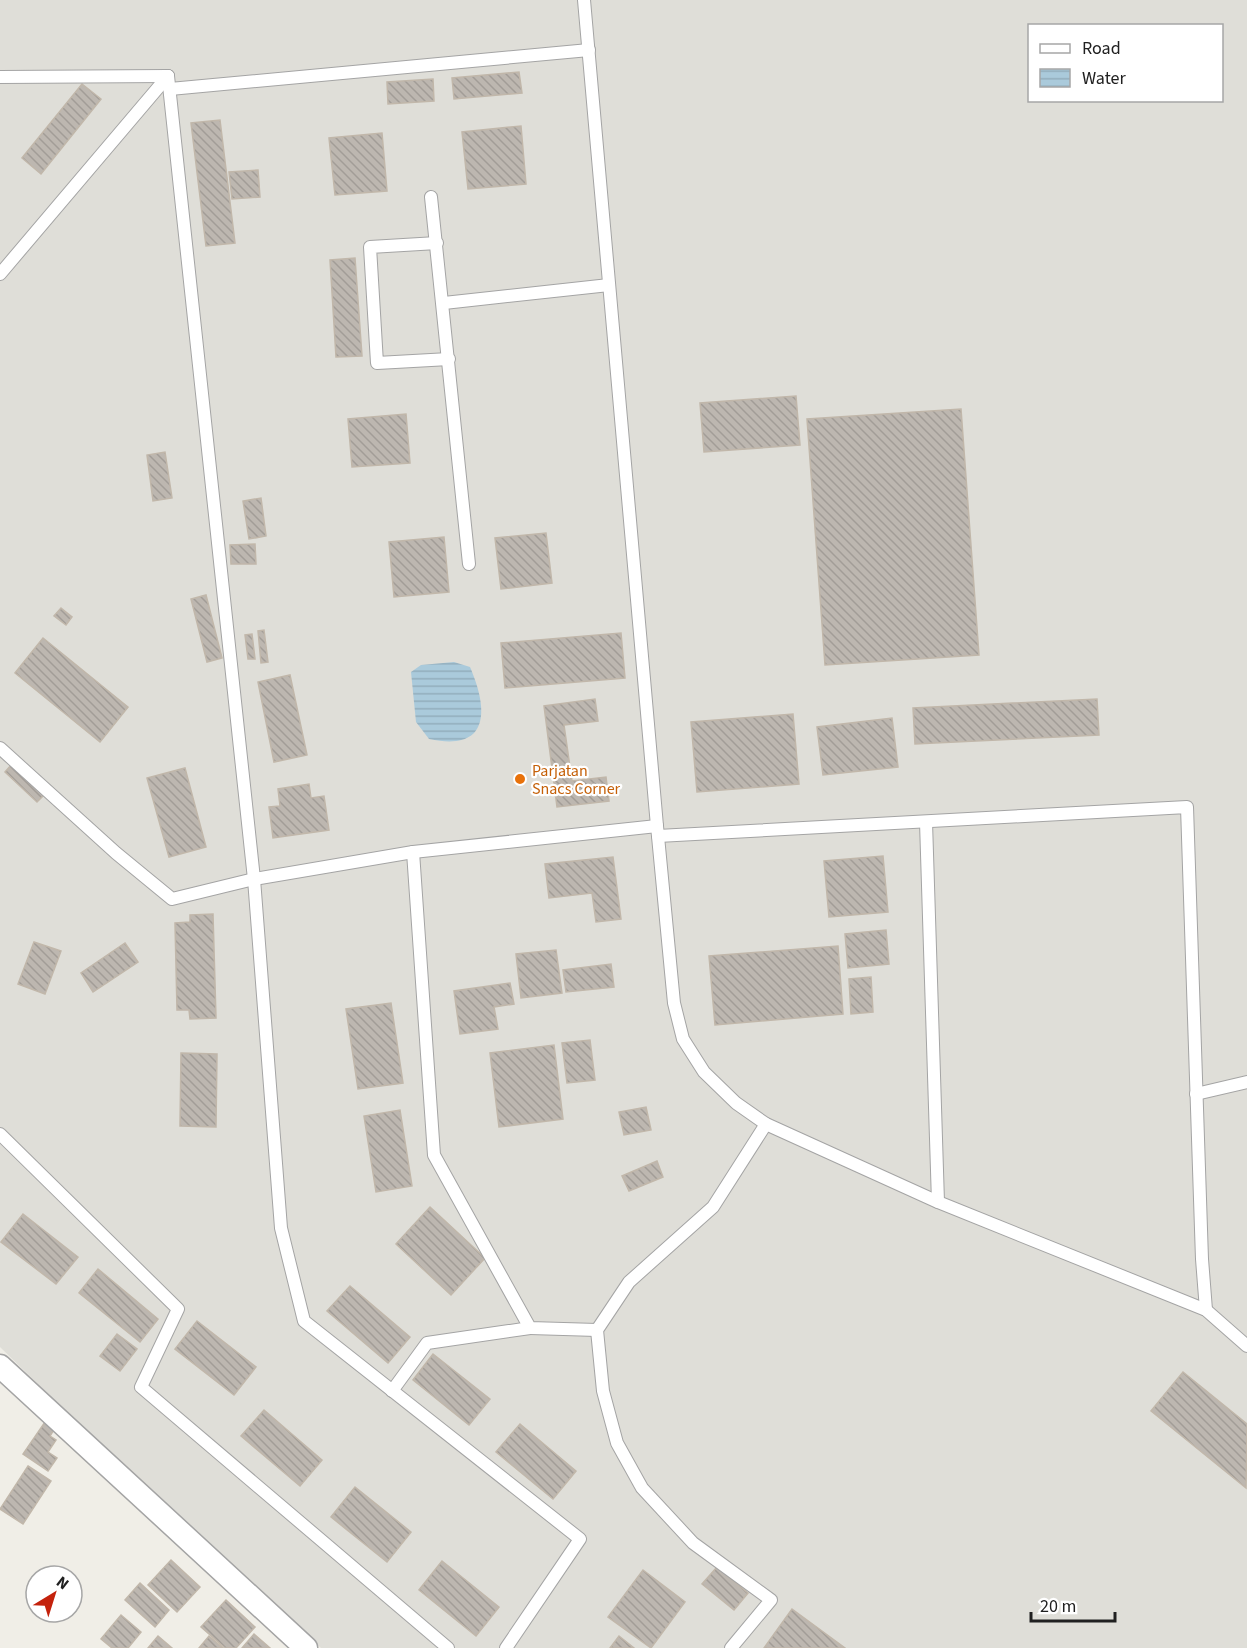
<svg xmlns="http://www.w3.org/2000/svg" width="1247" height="1648" font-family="'Source Sans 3',sans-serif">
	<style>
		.airport { fill: #dfded8; fill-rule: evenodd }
		.water { fill: url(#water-rules) }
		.building { fill: url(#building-back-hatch); stroke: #c1b7aa; stroke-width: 1.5 }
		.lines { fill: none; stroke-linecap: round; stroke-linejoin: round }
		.lane-casing { stroke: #a4a4a4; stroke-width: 14 }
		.street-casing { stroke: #a4a4a4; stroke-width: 25 }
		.lane { stroke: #fff; stroke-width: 12 }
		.street { stroke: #fff; stroke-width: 22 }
		.food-dot { fill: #e8710a; stroke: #fff; stroke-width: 2 }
		.labels { text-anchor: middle; stroke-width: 4.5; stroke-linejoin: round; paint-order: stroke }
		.food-label { font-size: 16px; fill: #c56008; stroke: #fff; text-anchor: start }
	</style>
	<defs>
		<pattern id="water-rules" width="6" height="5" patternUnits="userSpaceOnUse" patternTransform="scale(1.5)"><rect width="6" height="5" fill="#aacadb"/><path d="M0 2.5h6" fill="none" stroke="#92adbc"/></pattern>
		<pattern id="building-back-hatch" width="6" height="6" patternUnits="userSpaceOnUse" patternTransform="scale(1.5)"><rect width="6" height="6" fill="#bdb7b0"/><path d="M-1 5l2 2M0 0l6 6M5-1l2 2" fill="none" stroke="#a29d97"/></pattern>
	</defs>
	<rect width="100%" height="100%" fill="#f0eee7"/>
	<path class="airport" d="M 0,0 L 1247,0 L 1247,1648 L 321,1648 L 81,1426 L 0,1347 ZM 1030,26 L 1222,26 L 1222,100 L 1030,100 Z"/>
	<path class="water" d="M 454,662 L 470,667 C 489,711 489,752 429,739 L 416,722 L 411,672 L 421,665 Z"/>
	<g class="building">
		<polygon points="519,72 522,93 454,99 452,78"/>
		<polygon points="433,79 434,101 388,104 387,82"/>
		<polygon points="82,84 101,99 41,174 22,158"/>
		<polygon points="220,120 235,243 206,246 191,123"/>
		<polygon points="521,126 526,184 468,189 462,132"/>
		<polygon points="382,133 387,191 335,195 329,138"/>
		<polygon points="258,170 260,197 232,199 229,172"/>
		<polygon points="355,258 362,356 336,357 330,260"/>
		<polygon points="796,396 800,445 704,452 700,403"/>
		<polygon points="961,409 979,655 825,665 807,419"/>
		<polygon points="406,414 410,463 352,467 348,419"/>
		<polygon points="165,452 172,498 153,501 147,455"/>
		<polygon points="261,498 266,536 249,539 243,501"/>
		<polygon points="546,533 552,583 501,589 495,538"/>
		<polygon points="444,537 449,592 394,597 389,542"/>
		<polygon points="255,544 256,564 231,564 230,545"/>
		<polygon points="206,595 222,658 207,662 191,599"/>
		<polygon points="61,608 72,617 66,625 54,616"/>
		<polygon points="264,630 268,662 261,663 258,631"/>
		<polygon points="621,633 625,678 505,688 501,643"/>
		<polygon points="252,634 255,659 248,659 245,635"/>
		<polygon points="43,638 128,707 100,742 15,673"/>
		<polygon points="290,675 307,755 274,762 258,682"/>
		<polygon points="595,699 598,721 564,725 572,781 606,777 609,801 557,807 544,706"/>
		<polygon points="1097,699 1099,735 915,744 913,708"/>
		<polygon points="793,714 799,784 697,792 691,722"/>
		<polygon points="892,718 898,767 823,775 817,727"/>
		<polygon points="13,763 45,794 37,802 5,772"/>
		<polygon points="185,768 206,847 169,857 147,778"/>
		<polygon points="309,784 311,798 324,796 329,830 273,838 269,807 280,806 278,789"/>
		<polygon points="883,856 888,912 829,917 824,861"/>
		<polygon points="613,857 621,919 596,922 592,893 549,898 545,864"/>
		<polygon points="213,914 216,1018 190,1019 189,1010 177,1010 175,923 190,922 190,915"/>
		<polygon points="886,930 889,964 848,968 845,934"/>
		<polygon points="34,942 61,951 45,994 18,984"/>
		<polygon points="125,943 138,962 93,992 81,973"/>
		<polygon points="838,946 843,1014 715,1025 709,956"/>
		<polygon points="556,950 562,993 521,998 516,954"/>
		<polygon points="611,964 614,987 566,992 563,970"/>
		<polygon points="871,977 873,1012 851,1014 849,979"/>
		<polygon points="510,983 514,1004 494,1007 498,1029 460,1034 454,991"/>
		<polygon points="391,1003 403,1083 358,1089 346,1009"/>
		<polygon points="590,1040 595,1080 567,1083 562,1043"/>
		<polygon points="554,1045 563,1119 499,1127 490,1053"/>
		<polygon points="181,1053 217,1054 216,1127 180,1126"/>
		<polygon points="646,1107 651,1130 624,1135 619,1112"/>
		<polygon points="400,1110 412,1186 376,1192 364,1116"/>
		<polygon points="657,1161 663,1177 629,1191 622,1176"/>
		<polygon points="430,1207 485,1258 451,1295 396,1244"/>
		<polygon points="23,1214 78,1257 56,1284 1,1242"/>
		<polygon points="98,1269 158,1319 140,1342 79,1293"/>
		<polygon points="350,1286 410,1337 388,1363 327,1311"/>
		<polygon points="197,1321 256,1367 234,1395 175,1349"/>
		<polygon points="117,1334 137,1349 120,1371 100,1356"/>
		<polygon points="433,1354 490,1399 469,1425 413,1380"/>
		<polygon points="1183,1372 1247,1424 1246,1488 1151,1411"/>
		<polygon points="264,1410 322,1460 300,1486 241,1436"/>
		<polygon points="45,1422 55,1428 50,1436 56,1440 48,1452 57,1458 48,1471 23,1454"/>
		<polygon points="520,1424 576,1471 553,1499 496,1452"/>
		<polygon points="28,1466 51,1481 23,1524 0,1509"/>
		<polygon points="355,1487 411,1532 387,1562 331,1517"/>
		<polygon points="171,1560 200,1587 177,1612 148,1585"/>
		<polygon points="442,1561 499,1607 476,1636 419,1590"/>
		<polygon points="717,1567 748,1593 734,1610 702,1584"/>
		<polygon points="643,1570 685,1602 651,1648 608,1617"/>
		<polygon points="140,1583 169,1610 155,1627 125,1600"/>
		<polygon points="226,1600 255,1627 236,1648 225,1648 201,1627"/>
		<polygon points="792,1609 845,1648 764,1648"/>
		<polygon points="121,1615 141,1632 128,1648 112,1648 101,1639"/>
		<polygon points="254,1634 270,1648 242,1648"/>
		<polygon points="158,1636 172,1648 148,1648"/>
		<polygon points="209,1636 223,1648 199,1648"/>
		<polygon points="619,1636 634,1648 610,1648"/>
	</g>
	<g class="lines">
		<defs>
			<g id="lane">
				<polyline points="584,0 657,826 674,1003 683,1039 704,1072 736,1103 766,1124 938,1202 1206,1310 1247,1346"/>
				<polyline points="168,76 254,879 281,1228 304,1321 580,1539 506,1648"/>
				<polyline points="0,77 168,76"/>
				<polyline points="170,89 589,50"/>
				<polyline points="431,197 469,564"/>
				<polyline points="437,243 370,247 377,363 449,359"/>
				<polyline points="0,274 168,76"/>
				<polyline points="444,303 609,285"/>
				<polyline points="0,748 116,853 172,899 254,879 413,852 657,826"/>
				<polyline points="926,822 938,1202"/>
				<polyline points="658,836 1187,807 1202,1259 1206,1310"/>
				<polyline points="413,852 434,1155 530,1328 597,1330"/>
				<polyline points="1196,1094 1247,1082"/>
				<polyline points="0,1134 178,1309 141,1387 448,1648"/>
				<polyline points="392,1391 427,1343 530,1328"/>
				<polyline points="731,1648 771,1600 693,1543 642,1488 617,1443 603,1391 597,1330 629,1282 713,1207 766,1124"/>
			</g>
			<polyline id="street" points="0,1366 306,1648"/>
		</defs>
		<use href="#lane" class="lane-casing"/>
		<use href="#street" class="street-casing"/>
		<use href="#lane" class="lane"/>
		<use href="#street" class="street"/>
	</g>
	<circle class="food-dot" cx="520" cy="779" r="6"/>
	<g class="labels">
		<g class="food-label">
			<text x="532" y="776">Parjatan<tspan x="532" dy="18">Snacs Corner</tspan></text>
		</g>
	</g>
	<rect x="1028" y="24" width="195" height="78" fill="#ffffff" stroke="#a6a6a6" stroke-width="1.5"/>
	<rect x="1040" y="44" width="30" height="9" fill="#ffffff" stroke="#a6a6a6" stroke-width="1.5"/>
	<text x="1082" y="54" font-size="18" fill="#202020">Road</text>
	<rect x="1040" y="69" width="30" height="18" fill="url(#water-rules)" stroke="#a6a6a6" stroke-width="1.5"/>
	<text x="1082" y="84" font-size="18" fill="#202020">Water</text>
	<g transform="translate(54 1594) rotate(38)"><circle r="28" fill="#ffffff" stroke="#a6a6a6" stroke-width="1.5"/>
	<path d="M0-4.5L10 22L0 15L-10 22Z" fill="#c4220c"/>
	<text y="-9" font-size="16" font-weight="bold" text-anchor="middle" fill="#202020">N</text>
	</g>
	<path d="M1031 1612v9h84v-9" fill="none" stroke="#202020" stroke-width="3"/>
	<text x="1040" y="1612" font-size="18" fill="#202020" stroke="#ffffff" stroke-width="4.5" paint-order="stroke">20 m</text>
</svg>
